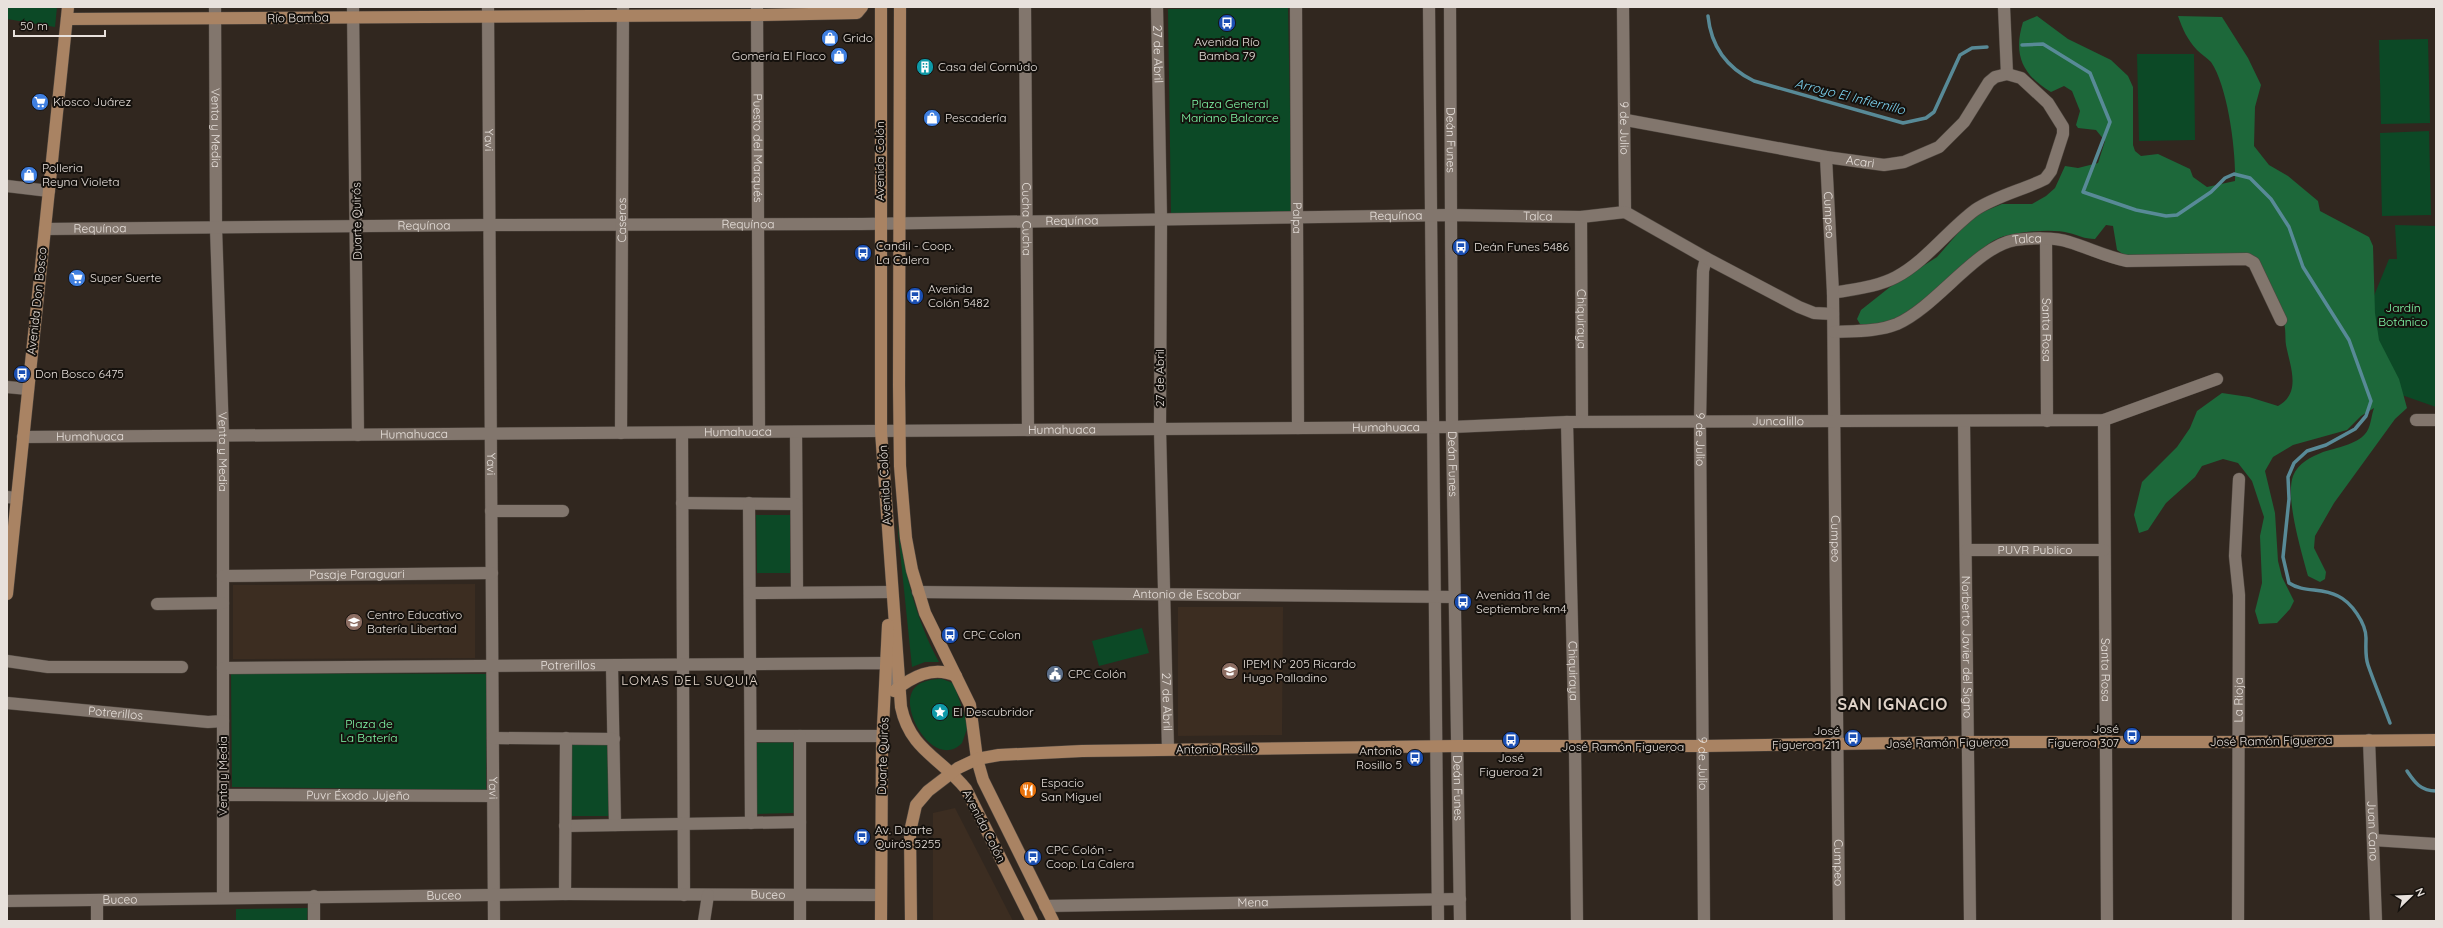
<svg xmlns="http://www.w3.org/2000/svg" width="2443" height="928" font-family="Quicksand,sans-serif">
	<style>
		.built { fill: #3c2d21 }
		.green { fill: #0c4926 }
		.forest { fill: #1d683a }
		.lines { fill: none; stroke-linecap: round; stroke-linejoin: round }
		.stream { stroke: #588a97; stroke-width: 3.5 }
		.minor-casing { stroke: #4e463f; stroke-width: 13 }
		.major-casing { stroke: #4e463f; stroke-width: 13 }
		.minor { stroke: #82766d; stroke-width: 12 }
		.major { stroke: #a98363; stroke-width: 12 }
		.labels { text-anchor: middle; stroke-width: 4; stroke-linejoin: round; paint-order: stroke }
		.street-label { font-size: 12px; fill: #e8e1dc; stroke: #15110d }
		.poi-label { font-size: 12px; fill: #e8e1dc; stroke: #15110d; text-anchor: start }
		.park-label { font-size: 12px; fill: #82fcaa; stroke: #15110d }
		.water-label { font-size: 13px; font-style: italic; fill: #7fd8f6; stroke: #15110d }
		.neighbourhood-label { font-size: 13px; letter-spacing: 1px; fill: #e0d3c8; stroke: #15110d }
		.district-label { font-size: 16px; font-weight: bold; letter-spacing: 1px; fill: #e0d3c8; stroke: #15110d }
	</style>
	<rect width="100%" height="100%" fill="#31271f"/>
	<g class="built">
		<polygon points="475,584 475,658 233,659 233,585"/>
		<polygon points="1178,607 1283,607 1282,735 1178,736"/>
		<polygon points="955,808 1013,921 933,921 933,813"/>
	</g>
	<g class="green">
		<polygon points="7,7 57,7 55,27 7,19"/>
		<polygon points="1288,8 1292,212 1171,214 1168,9"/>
		<polygon points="2428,39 2430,123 2381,124 2379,40"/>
		<polygon points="2137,54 2194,54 2195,140 2139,141"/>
		<polygon points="2429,131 2431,215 2382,216 2380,133"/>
		<polygon points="2395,225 2436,226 2436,407 2393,392 2367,313 2389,259 2397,259"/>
		<polygon points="756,515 790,515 790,573 757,573"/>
		<path d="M 897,522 C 905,572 915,618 939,662 L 925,662 L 912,667 Z"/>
		<polygon points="1142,628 1149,653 1099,666 1092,641"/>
		<polygon points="231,673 487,674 486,790 232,787"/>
		<path d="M 942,679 L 953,683 L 955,687 L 968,726 L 962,743 C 936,770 901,714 912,692 C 917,681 932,679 942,679 Z"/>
		<polygon points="793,742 794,813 756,814 755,743"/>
		<rect x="571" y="745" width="38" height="71"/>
		<polygon points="308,908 307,921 236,921 236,909"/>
	</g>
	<path class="forest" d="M 2037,16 L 2068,39 L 2111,60 L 2128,76 L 2133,87 L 2133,145 L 2135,151 L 2141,156 L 2158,154 L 2190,169 L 2193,177 L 2207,187 L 2235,181 C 2236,151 2228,87 2211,62 C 2207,58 2201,54 2197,50 C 2187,39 2183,30 2178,16 L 2222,17 L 2248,58 L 2261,85 L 2255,107 L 2254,146 L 2269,165 L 2288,176 L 2318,201 L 2320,211 L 2369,237 L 2373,246 L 2375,313 L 2379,340 L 2399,379 L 2407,408 L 2395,419 L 2334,503 L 2315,536 L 2314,548 L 2326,572 L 2325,579 L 2320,582 L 2308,576 C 2302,553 2285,499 2293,476 C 2298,463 2311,457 2323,452 C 2336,448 2357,444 2365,434 C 2371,428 2371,416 2374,408 L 2361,416 L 2347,430 L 2293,445 L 2273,457 L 2265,471 L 2275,513 L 2278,561 L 2282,577 L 2294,601 L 2290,609 L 2277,623 L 2259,624 L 2255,611 L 2262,583 L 2260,536 L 2264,517 L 2252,481 L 2238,463 L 2223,459 L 2202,466 L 2195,477 L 2166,503 L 2148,530 L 2139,533 L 2134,515 L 2142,482 L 2177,447 L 2190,428 L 2197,411 L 2222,393 L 2249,397 L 2278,406 C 2302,393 2290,366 2286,345 C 2285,338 2286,330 2284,323 C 2279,303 2266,283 2257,264 L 2127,257 L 2117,250 L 2113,226 L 2106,225 L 2095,239 C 2084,239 2078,235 2069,233 C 2053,228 2011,232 1997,239 C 1985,244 1979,254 1970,263 C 1954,279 1907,317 1887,323 C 1878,326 1868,325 1860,324 L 1857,319 L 1861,310 L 1890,287 L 1937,257 L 1973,216 L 2002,204 L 2032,204 L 2046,196 L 2055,188 L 2065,166 L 2078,168 L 2098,163 L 2105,141 L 2096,130 L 2078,128 L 2076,125 L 2080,111 L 2072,91 L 2064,86 L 2051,92 C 2022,75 2013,54 2023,22 Z"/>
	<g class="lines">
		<g class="stream">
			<path d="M 1708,16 C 1711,46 1727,68 1754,81 L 1903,123 L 1926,118 L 1934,112 L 1960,55 L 1972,48 L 1987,47"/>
			<path d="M 2022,45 L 2043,44 L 2090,73 L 2110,122 L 2083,192 L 2136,210 L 2166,216 L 2177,215 L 2211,192 L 2225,178 L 2234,174 L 2250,178 L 2271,199 L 2289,227 L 2303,267 L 2349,340 L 2371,401 L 2366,416 L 2355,429 L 2326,445 L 2307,451 L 2294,463 L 2288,477 L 2289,499 L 2283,557 L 2289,583 C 2304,593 2322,587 2338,596 C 2351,602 2366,623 2366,638 C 2366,648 2365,656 2368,665 C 2375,685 2383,704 2390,723"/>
			<path d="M 2407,771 C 2415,783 2421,791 2436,791"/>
		</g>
		<defs>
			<g id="minor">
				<path id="s1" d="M 215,7 L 216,228 L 223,435 L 223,897"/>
				<polyline points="353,7 358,435"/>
				<path id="s2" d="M 488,7 L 494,921"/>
				<path id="s3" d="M 757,7 L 759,432"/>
				<path id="s4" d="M 1025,7 L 1028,430"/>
				<path id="s5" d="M 1157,7 L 1161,219 L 1160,429 L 1168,749"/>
				<path id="s6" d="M 1296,7 L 1298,428"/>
				<polyline points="1429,7 1438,921"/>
				<path id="s7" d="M 1450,7 L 1452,427 L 1460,921"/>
				<path id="s8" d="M 1623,7 L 1625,212 L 1706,258 L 1703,271 L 1700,422 L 1704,921"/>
				<polyline points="2004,7 2007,74"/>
				<path id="s9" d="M 1626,120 L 1826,157 L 1884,165 L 1904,162 L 1939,147 L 1964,122 L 1989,82 L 1995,77 L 2007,74 L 2021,78 L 2048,103 L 2063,127 L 2063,134 L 2051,171 L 2045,179 C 2023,190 1996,196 1975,210 C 1948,230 1926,261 1896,277 C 1877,287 1854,289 1833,293"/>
				<path id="s10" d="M 1826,157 L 1833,293 L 1839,921"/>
				<polyline points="7,186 49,191"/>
				<path id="s11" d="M 1581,217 L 1582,421"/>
				<path id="s12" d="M 45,229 L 489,225 L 862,224 L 1450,215 L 1581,217 L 1625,212"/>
				<path id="s13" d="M 2046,240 L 2047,421"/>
				<polyline points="1706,258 1799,307 1814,313 1833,314"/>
				<path id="s14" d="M 1834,332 C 1854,331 1877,332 1897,324 C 1936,307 1977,246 2015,240 C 2030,238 2055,237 2069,242 C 2089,248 2107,257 2127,261 L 2247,259 L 2254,263 L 2281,320"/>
				<polyline points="7,387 28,389"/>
				<path id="s15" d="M 2104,420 L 2107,921"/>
				<polyline points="2416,420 2436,420"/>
				<path id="s16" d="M 1964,421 L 1970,921"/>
				<path id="s17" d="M 1567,422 L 1575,747 L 1577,921"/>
				<polyline points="796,432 797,592"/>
				<path id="s18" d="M 621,433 L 623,7"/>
				<polyline points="682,433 684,895"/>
				<path id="s19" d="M 23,437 L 1452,427 L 1567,422 L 2104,420 L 2217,379"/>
				<polyline points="7,497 17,498"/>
				<polyline points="682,503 796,504"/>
				<polyline points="749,503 751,823"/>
				<polyline points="491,511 563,511"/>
				<path id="s20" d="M 1967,550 L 2104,550"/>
				<path id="s21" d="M 223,576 L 492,573"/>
				<path id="s22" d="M 918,592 L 1456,597"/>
				<polyline points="750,593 891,592"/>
				<polyline points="157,604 223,603"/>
				<polyline points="7,661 48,667 182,667"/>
				<polyline points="612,666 615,825"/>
				<path id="s23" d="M 223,668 L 886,663 L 899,687"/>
				<path id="s24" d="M 7,703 L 208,722 L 223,721"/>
				<polyline points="751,736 882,736"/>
				<polyline points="493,738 614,739"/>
				<path id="s25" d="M 2369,740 L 2376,921"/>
				<path id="s26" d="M 223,795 L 493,796"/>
				<polyline points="565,826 800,822"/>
				<polyline points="2373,840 2436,844"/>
				<polyline points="565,894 566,738"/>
				<polyline points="314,896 314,921"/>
				<path id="s27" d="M 7,901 L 565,894 L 880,895"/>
				<polyline points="97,901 97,921"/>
				<path id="s28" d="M 1045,906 L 1460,899"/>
				<polyline points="704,921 708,895"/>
				<polyline points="800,921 800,736"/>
				<path id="s29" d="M 2238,921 L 2239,595 L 2235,556 L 2239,479"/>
			</g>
			<g id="major">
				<path d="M 881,7 L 881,431 L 901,707 C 910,750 941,758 966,789 L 1032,921"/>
				<polyline points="900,7 899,385 900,466 906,538 912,570 925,613 970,705 977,759 983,780 1053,921"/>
				<polyline points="67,19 757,15 857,13 862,7"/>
				<polyline points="7,594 68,7"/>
				<path d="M 894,691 C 912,677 933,665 956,676"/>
				<polyline points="881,921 882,747 888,625"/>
				<polyline points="911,921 910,832 916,805 928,791 958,768 977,759 999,755 1082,751 1457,746 1703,746 1969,742 2238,742 2436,740"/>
			</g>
		</defs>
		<use href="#minor" class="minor-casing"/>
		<use href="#major" class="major-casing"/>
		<use href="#minor" class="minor"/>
		<use href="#major" class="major"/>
	</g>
	<defs>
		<symbol id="bus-disc" viewBox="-11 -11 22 22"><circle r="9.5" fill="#1a4fb4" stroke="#15110d"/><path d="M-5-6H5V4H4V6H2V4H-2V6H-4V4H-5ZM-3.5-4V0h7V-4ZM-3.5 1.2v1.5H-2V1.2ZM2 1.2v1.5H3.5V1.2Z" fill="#fff"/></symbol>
		<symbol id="shop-disc" viewBox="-11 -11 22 22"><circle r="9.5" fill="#3f7fe0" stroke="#15110d"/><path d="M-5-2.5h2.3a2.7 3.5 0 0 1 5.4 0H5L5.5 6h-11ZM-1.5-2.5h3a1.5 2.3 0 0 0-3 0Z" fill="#fff"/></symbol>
		<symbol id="building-disc" viewBox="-11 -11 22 22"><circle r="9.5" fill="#0f9aa8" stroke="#15110d"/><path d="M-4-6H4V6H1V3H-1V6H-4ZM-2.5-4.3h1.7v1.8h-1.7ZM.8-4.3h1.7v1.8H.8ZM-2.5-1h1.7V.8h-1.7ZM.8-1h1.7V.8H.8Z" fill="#fff"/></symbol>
		<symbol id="supermarket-disc" viewBox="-11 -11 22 22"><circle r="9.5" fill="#3f7fe0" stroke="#15110d"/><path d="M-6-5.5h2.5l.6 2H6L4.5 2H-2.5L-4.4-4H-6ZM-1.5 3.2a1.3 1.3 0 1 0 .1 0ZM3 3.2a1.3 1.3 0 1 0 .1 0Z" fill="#fff"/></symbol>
		<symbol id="school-disc" viewBox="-11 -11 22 22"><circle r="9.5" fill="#8d6e63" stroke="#15110d"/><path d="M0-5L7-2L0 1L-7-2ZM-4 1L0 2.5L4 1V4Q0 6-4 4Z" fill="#fff"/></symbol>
		<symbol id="civic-disc" viewBox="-11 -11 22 22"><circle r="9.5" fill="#5c6f8a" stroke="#15110d"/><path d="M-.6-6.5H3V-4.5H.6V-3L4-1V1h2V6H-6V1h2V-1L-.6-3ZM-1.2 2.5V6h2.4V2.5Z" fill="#fff"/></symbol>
		<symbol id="sight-disc" viewBox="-11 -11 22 22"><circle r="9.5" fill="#0f9aa8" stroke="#15110d"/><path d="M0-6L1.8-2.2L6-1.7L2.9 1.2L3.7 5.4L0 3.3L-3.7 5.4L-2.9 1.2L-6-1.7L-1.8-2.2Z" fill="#fff"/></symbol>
		<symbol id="restaurant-disc" viewBox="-11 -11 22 22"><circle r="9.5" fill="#e8710a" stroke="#15110d"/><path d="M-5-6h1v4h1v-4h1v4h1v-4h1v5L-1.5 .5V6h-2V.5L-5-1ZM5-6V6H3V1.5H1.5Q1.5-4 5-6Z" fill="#fff"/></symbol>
	</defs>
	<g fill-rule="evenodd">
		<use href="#bus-disc" x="1217" y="13" width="20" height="20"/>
		<use href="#shop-disc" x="820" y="28" width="20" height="20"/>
		<use href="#shop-disc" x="829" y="46" width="20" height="20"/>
		<use href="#building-disc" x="915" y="57" width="20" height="20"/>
		<use href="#supermarket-disc" x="30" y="92" width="20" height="20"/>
		<use href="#shop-disc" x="922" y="108" width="20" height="20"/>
		<use href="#shop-disc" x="19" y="165" width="20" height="20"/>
		<use href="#bus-disc" x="1451" y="237" width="20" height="20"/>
		<use href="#bus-disc" x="853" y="243" width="20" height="20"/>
		<use href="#supermarket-disc" x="67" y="268" width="20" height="20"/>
		<use href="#bus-disc" x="905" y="286" width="20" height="20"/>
		<use href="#bus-disc" x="12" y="364" width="20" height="20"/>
		<use href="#bus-disc" x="1453" y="592" width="20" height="20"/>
		<use href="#school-disc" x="344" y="612" width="20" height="20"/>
		<use href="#bus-disc" x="940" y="625" width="20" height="20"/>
		<use href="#school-disc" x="1220" y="661" width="20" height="20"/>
		<use href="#civic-disc" x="1045" y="664" width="20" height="20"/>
		<use href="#sight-disc" x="930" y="702" width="20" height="20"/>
		<use href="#bus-disc" x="2122" y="726" width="20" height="20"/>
		<use href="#bus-disc" x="1843" y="728" width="20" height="20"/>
		<use href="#bus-disc" x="1501" y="730" width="20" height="20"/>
		<use href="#bus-disc" x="1405" y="748" width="20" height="20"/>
		<use href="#restaurant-disc" x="1018" y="780" width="20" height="20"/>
		<use href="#bus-disc" x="852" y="827" width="20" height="20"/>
		<use href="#bus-disc" x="1023" y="847" width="20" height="20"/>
	</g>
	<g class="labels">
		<g class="street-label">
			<text transform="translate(298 18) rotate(-1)" y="4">Río Bamba</text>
			<text dy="4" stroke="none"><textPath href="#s5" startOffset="47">27 de Abril</textPath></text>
			<text dy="4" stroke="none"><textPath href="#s1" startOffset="121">Venta y Media</textPath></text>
			<text dy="4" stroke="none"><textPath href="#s8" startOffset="121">9 de Julio</textPath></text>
			<text dy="4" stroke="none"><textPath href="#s2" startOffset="133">Yavi</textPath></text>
			<text dy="4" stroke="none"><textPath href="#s7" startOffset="133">Deán Funes</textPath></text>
			<text dy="4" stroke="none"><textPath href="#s3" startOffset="141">Puesto del Marqués</textPath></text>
			<text transform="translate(880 161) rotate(-90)" y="4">Avenida Colón</text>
			<text dy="4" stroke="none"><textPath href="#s9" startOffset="238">Acari</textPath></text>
			<text dy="4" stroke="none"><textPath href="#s10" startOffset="58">Cumpeo</textPath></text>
			<text dy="4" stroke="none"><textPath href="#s12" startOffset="1493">Talca</textPath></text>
			<text dy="4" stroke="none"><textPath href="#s12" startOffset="1351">Requínoa</textPath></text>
			<text dy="4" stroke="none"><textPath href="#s4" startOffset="212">Cucha Cucha</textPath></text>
			<text dy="4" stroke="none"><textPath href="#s6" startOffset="211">Palpa</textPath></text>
			<text dy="4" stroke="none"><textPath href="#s18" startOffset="213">Caseros</textPath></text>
			<text dy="4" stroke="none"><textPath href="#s12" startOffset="1027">Requínoa</textPath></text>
			<text transform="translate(357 221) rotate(-91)" y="4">Duarte Quirós</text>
			<text dy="4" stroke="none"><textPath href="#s12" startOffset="703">Requínoa</textPath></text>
			<text dy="4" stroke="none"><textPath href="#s12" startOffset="379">Requínoa</textPath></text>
			<text dy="4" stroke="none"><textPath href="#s12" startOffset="55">Requínoa</textPath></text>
			<text dy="4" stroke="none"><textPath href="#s14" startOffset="222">Talca</textPath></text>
			<text transform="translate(37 301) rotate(-84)" y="4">Avenida Don Bosco</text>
			<text dy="4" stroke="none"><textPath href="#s11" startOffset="102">Chiquiraya</textPath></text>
			<text dy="4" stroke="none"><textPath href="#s13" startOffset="90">Santa Rosa</textPath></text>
			<text transform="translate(1160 378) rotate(-90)" y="4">27 de Abril</text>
			<text dy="4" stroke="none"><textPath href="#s19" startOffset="1755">Juncalillo</textPath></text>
			<text dy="4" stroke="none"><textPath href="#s19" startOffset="1363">Humahuaca</textPath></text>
			<text dy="4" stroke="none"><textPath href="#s19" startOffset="1039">Humahuaca</textPath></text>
			<text dy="4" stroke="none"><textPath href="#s19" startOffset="715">Humahuaca</textPath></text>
			<text dy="4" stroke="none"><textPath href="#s19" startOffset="391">Humahuaca</textPath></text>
			<text dy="4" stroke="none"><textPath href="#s19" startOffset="67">Humahuaca</textPath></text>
			<text dy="4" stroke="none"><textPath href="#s8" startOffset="480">9 de Julio</textPath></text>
			<text dy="4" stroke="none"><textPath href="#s1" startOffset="445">Venta y Media</textPath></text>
			<text dy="4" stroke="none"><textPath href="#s2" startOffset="457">Yavi</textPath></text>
			<text dy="4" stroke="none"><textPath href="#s7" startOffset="457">Deán Funes</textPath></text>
			<text transform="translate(885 485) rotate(-93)" y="4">Avenida Colón</text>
			<text dy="4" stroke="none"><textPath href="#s10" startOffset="382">Cumpeo</textPath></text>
			<text dy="4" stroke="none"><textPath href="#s20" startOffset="68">PUVR Publico</textPath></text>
			<text dy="4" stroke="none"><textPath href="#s21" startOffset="134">Pasaje Paraguari</textPath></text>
			<text dy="4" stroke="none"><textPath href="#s22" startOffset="269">Antonio de Escobar</textPath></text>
			<text dy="4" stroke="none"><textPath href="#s16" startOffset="226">Norberto Javier del Signo</textPath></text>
			<text dy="4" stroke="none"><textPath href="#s23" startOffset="345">Potrerillos</textPath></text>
			<text dy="4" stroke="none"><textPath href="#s15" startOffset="250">Santa Rosa</textPath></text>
			<text dy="4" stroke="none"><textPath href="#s17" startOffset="249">Chiquiraya</textPath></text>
			<text dy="4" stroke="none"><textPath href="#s29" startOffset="221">La Rioja</textPath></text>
			<text dy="4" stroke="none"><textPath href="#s5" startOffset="695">27 de Abril</textPath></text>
			<text dy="4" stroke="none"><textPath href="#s24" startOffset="109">Potrerillos</textPath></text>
			<text transform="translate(2271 741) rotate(-1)" y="4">José Ramón Figueroa</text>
			<text transform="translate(1947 743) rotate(-1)" y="4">José Ramón Figueroa</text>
			<text x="1623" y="751">José Ramón Figueroa</text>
			<text transform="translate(1217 749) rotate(-1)" y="4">Antonio Rosillo</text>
			<text transform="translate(883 756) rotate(-88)" y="4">Duarte Quirós</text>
			<text dy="4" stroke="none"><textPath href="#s8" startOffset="804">9 de Julio</textPath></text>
			<text transform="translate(223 776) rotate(-90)" y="4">Venta y Media</text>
			<text dy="4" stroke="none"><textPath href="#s2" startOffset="781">Yavi</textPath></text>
			<text dy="4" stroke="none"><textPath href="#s7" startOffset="781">Deán Funes</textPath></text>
			<text dy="4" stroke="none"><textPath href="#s26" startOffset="135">Puvr Éxodo Jujeño</textPath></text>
			<text transform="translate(984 826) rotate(63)" y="4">Avenida Colón</text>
			<text dy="4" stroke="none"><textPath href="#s25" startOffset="91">Juan Cano</textPath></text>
			<text dy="4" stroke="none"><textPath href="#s10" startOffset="706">Cumpeo</textPath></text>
			<text dy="4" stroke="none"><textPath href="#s27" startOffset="437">Buceo</textPath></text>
			<text dy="4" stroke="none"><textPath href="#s27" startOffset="761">Buceo</textPath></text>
			<text dy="4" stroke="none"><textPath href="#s27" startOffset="113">Buceo</textPath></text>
			<text dy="4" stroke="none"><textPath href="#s28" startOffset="208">Mena</textPath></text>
		</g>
		<g class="poi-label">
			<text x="843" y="42">Grido</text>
			<text x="1227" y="46" text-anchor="middle">Avenida Río<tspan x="1227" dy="14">Bamba 79</tspan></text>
			<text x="826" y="60" text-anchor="end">Gomería El Flaco</text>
			<text x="938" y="71">Casa del Cornúdo</text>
			<text x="53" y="106">Kiosco Juárez</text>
			<text x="945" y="122">Pescadería</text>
			<text x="42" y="172">Polleria<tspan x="42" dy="14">Reyna Violeta</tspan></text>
			<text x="876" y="250">Candil - Coop.<tspan x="876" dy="14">La Calera</tspan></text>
			<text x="1474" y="251">Deán Funes 5486</text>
			<text x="90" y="282">Super Suerte</text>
			<text x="928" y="293">Avenida<tspan x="928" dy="14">Colón 5482</tspan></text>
			<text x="35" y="378">Don Bosco 6475</text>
			<text x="1476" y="599">Avenida 11 de<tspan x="1476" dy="14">Septiembre km4</tspan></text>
			<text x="367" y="619">Centro Educativo<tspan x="367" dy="14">Batería Libertad</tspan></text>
			<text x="963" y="639">CPC Colon</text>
			<text x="1243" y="668">IPEM Nº 205 Ricardo<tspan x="1243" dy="14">Hugo Palladino</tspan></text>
			<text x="1068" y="678">CPC Colón</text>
			<text x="953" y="716">El Descubridor</text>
			<text x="2119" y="733" text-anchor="end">José<tspan x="2119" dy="14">Figueroa 307</tspan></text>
			<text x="1840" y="735" text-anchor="end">José<tspan x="1840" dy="14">Figueroa 211</tspan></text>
			<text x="1402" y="755" text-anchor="end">Antonio<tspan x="1402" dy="14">Rosillo 5</tspan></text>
			<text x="1511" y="762" text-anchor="middle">José<tspan x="1511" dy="14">Figueroa 21</tspan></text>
			<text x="1041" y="787">Espacio<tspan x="1041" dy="14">San Miguel</tspan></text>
			<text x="875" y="834">Av. Duarte<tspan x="875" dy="14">Quirós 5255</tspan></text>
			<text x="1046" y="854">CPC Colón -<tspan x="1046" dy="14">Coop. La Calera</tspan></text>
		</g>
		<g class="park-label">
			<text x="1230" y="108">Plaza General<tspan x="1230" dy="14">Mariano Balcarce</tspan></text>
			<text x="2403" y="312">Jardín<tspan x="2403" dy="14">Botánico</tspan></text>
			<text x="369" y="728">Plaza de<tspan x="369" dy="14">La Batería</tspan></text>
		</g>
		<g class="water-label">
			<text transform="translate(1850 96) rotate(14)" y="5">Arroyo El Infiernillo</text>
		</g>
		<g class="neighbourhood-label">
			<text x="690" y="685">LOMAS DEL SUQUIA</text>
		</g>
		<g class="district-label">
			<text x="1893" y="710">SAN IGNACIO</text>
		</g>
	</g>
	<rect width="2443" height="928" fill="none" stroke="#e8e1dc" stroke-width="16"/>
	<g transform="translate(2411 896) rotate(67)" stroke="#15110d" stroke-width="3" paint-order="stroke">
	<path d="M0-3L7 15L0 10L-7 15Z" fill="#e8e1dc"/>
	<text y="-6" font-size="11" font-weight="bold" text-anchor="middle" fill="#e8e1dc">N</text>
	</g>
	<path d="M14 30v6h91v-6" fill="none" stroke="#e8e1dc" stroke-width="2"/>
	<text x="20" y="30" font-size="12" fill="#e8e1dc" stroke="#15110d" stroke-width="3" paint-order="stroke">50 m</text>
</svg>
